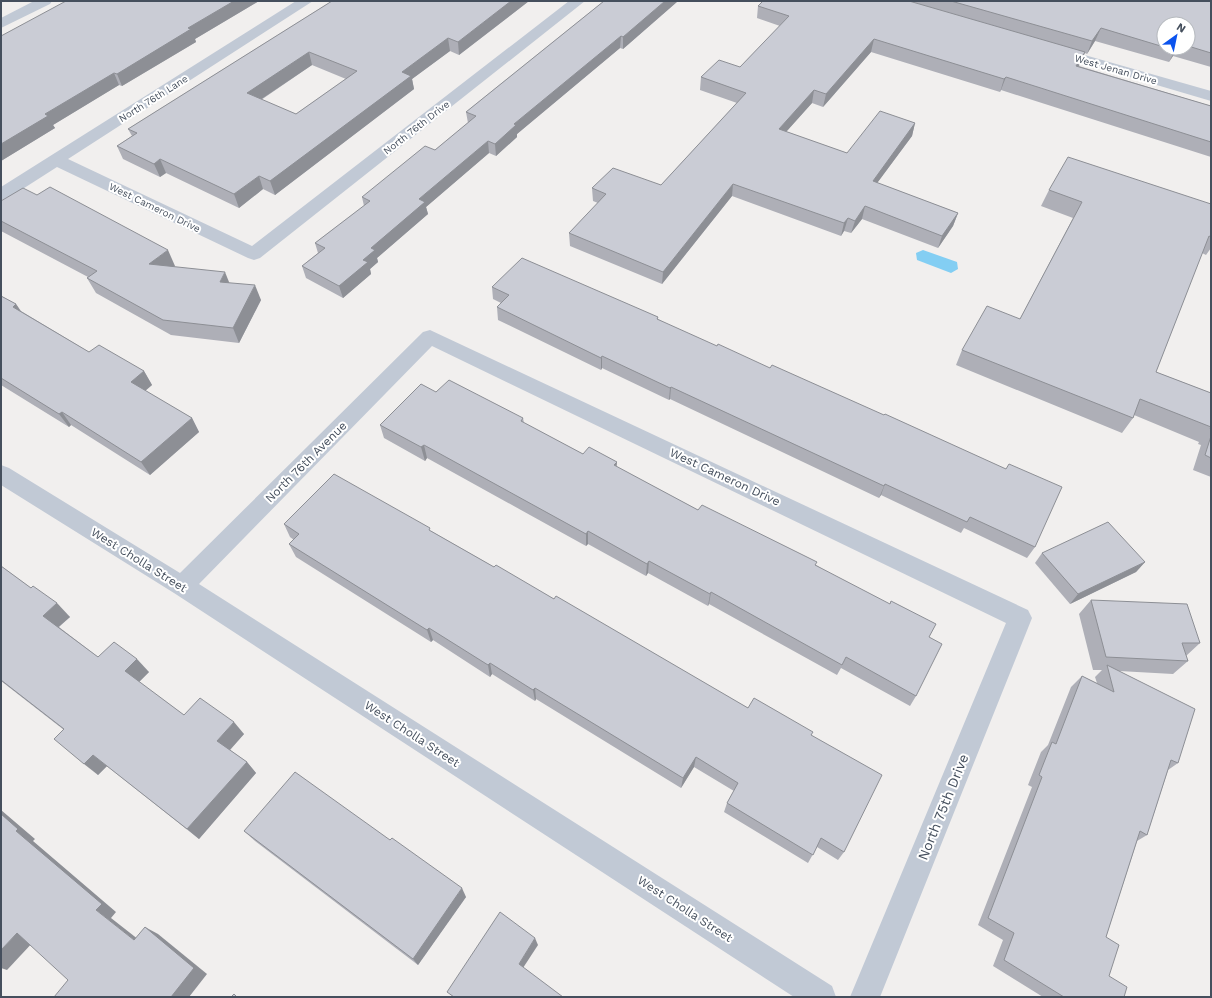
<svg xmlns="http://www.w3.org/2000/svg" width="1212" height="998" font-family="'Work Sans',sans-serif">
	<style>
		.water { fill: #83cef3 }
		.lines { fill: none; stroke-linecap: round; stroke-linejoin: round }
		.minor { fill: #c1c9d5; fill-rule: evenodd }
		.wall { fill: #aeafb7; fill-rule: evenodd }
		.shaded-wall { fill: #8d8f95 }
		.building { fill: #caccd5; stroke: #8d8f95; fill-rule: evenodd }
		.labels { text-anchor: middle; stroke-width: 4; stroke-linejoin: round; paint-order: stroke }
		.far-street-label { font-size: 10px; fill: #454f5d; stroke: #fff }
		.street-label { font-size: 12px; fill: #454f5d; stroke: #fff }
		.near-street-label { font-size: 14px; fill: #454f5d; stroke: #fff }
	</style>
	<rect width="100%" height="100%" fill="#f1efee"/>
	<polygon class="water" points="923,250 957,262 958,269 951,273 917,260 916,253"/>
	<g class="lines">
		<g class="minor">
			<polygon points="34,1 52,1 50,4 1,28 1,18"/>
			<polygon points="296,1 313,1 68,159 252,246 569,1 585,1 260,258 254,260 248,258 57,167 7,199 1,200 1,187"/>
			<polygon points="1053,46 1211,91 1211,101 1048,53 1046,50 1048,47"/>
			<polygon points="430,330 1028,610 1032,618 880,997 850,997 1006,623 432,346 199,584 832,986 836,997 794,997 174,593 1,485 1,465 9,468 180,573 423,332"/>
		</g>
	</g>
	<g class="wall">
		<polygon points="66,1 259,1 195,39 196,42 122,86 119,85 53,125 55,128 1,161"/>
		<path d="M 332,1 L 529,1 L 459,55 L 450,51 L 412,79 L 414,89 L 275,195 L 263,189 L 239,208 L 166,173 L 160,177 L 123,159 L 117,146 L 132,136 L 128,129 ZM 312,65 L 346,79 L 296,114 L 261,100 Z"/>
		<polygon points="604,1 678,1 623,49 620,48 517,134 517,137 496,156 489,153 426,207 428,214 377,258 378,262 370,269 371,274 343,298 306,278 302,266 318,253 315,243 364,206 362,197 435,150 468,123 466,112"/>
		<path d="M 763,1 L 1211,1 L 1211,67 L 1173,56 L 1169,62 L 1095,41 L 1087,54 L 1085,53 L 1079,66 L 1211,106 L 1211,157 L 1001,90 L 1000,92 L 871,52 L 823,107 L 812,103 L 786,132 L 847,153 L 915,123 L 912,136 L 877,183 L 958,213 L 953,226 L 938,248 L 862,219 L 851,233 L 844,231 L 841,236 L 732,196 L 662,284 L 570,246 L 569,233 L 598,203 L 593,201 L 592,188 L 661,185 L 737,103 L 700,90 L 701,77 L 740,67 L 780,26 L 757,18 L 758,6 ZM 1164,24 L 1188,24 L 1188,48 L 1164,48 Z"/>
		<polygon points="1049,190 1211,204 1211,248 1206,255 1202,253 1156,372 1211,393 1211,477 1193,470 1201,445 1198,444 1199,442 1134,415 1133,418 1122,433 956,365 962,350 1020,319 1073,218 1041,206"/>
		<polygon points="1,201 175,266 174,267 229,283 261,300 239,343 171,335 96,293 87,278 88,277 1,231"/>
		<polygon points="492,287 658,317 658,319 1035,547 1027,558 964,528 961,533 881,495 879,498 670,399 669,400 602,368 601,370 498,320 497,307 501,303 493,299"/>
		<polygon points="1,296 16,304 21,311 89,352 144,371 152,385 145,391 192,418 199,432 150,475 71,425 69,427 1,385"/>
		<polygon points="436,392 523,418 524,423 583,454 617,467 698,510 816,565 929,637 916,696 910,706 841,668 837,675 709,604 708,606 648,573 646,576 588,544 586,546 427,458 425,461 384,438 380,425"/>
		<polygon points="284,524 431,531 494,567 554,599 748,708 811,735 844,852 838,860 817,847 808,863 724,812 727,803 734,791 694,767 681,788 536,699 535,701 492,674 490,677 433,640 431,642 296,557 289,544 294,540 290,537"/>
		<polygon points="1042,553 1145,562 1136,572 1070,604 1035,563"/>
		<polygon points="1,566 70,617 59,627 98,657 149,672 139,682 184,715 244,734 230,750 247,762 256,773 199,839 107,766 98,775 64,730 1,681"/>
		<polygon points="1091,600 1200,643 1186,656 1188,661 1173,674 1119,671 1178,763 1168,770 1147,835 1137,841 1106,937 1109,976 1124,997 1043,997 993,966 1003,940 978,925 1032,787 1028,785 1041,752 1048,745 1071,687 1082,676 1097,683 1095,677 1102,670 1093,670 1079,614"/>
		<polygon points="244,831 466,897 418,965 255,841"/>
	</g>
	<g class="shaded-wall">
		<polygon points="234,1 259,1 195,39 196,42 122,86 117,74 188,28"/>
		<polygon points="511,1 529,1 459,55 458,42"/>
		<polygon points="665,1 678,1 623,49 623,37"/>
		<polygon points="1101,28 1095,41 1087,54 1092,41"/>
		<polygon points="621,36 620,48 517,134 517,137 496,156 495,144 514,124"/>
		<polygon points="448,38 450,51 412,79 414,89 275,195 270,181 402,72"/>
		<polygon points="874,39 871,52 823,107 826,94"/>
		<polygon points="1176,48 1173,56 1169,62"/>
		<polygon points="309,52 312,65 251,106 247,93"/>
		<polygon points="1085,52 1080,64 1071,78 1076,66"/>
		<polygon points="114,73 119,85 53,125 55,128 1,161 1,144 45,114"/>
		<polygon points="1006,77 1001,90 1000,92 1004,79"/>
		<polygon points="814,90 812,103 777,142 779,129"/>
		<polygon points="915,123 912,136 869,194 873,181"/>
		<polygon points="488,141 489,153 426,207 428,214 377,258 378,262 370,269 371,274 343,298 339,286 363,260 371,248 419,199"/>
		<polygon points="160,159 166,173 160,177 154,164"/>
		<polygon points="259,176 263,189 239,208 234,194"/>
		<polygon points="733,184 732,196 662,284 663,272"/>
		<polygon points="865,206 862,219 851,233 855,221"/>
		<polygon points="958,213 953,226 938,248 942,236"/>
		<polygon points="848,218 844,231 841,236 844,223"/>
		<polygon points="168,250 175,266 157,279 149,264"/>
		<polygon points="225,272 231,287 220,282"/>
		<polygon points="255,285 261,300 239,343 233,328"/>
		<polygon points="16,304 25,318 13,307"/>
		<polygon points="602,356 602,368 601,370 601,358"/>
		<polygon points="144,371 152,385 139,396 131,382"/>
		<polygon points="671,387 670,399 669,400 670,388"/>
		<polygon points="62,412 71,425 69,427 59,414"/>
		<polygon points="192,418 199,432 150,475 141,462"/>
		<polygon points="424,445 427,458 425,461 421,447"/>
		<polygon points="617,462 616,475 614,465"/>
		<polygon points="885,484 881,495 879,498 884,486"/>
		<polygon points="588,531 588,544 586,546 586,534"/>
		<polygon points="649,561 648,573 646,576 647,564"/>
		<polygon points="1145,562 1136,572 1070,604 1078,594"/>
		<polygon points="711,592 709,604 708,606 710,594"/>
		<polygon points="57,603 70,617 56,629 43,616"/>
		<polygon points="429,628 433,640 431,642 427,630"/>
		<polygon points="137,659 149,672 137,684 125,671"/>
		<polygon points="490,663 492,674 490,677 488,665"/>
		<polygon points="535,688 536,699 535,701 533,690"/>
		<polygon points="234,722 244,734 228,752 217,741"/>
		<polygon points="93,755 107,766 98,775 84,764"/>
		<polygon points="696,757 694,767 681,788 683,778"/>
		<polygon points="247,762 256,773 199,839 187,829"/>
		<polygon points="1,810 35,839 33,841 116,912 111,918 148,947 134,940 96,910 16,831 1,814"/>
		<polygon points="462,888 466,897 418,965 413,959"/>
		<polygon points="145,927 158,934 207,974 189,997 171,997"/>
		<polygon points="17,933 35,940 7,970 1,968 1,950"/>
		<polygon points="535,938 538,945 521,971 519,964"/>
	</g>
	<g class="building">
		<polygon points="66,1 234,1 188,28 191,29 117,74 114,73 45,114 48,116 1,144 1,36"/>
		<path d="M 332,1 L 511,1 L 458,42 L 448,38 L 402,72 L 411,76 L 270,181 L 259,176 L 234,194 L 160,159 L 154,164 L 117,146 L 137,133 L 128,129 ZM 309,52 L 357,71 L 296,114 L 247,93 Z"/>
		<polygon points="604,1 665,1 623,37 621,36 514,124 516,125 495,144 488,141 419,199 425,202 371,248 375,250 363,260 368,262 339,286 302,266 325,248 315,243 370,201 362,197 425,146 435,150 476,116 466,112"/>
		<polygon points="763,1 909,1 1085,52 1076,66 1211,106 1211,142 1006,77 1004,79 874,39 826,94 814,90 779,129 847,153 880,111 915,123 873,181 958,213 942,236 865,206 855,221 848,218 844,223 733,184 663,272 569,233 606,194 592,188 613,168 661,185 746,93 701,77 719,60 740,67 789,16 758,6"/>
		<polygon points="951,1 1211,1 1211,53 1188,46 1188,24 1164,24 1164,47 1101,28 1092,41"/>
		<polygon points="1169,48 1176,48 1175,50"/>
		<polygon points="1068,157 1211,204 1211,237 1209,236 1156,372 1211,393 1211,430 1210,429 1211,427 1140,399 1133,418 962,350 987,306 1020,319 1082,202 1049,190"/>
		<polygon points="50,187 168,250 149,264 225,272 220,282 255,285 233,328 163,320 87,278 97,271 1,221 1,201 23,188 37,195"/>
		<polygon points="522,258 658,317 657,319 717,346 718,344 770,368 772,365 884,415 885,414 1006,469 1009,464 1062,487 1035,547 970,517 967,522 885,484 884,486 671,387 670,388 602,356 601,358 497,307 509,295 492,287"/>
		<polygon points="1,296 16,304 13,307 89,352 99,345 144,371 131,382 192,418 141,462 62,412 59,414 1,378"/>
		<polygon points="449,380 523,418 521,421 583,454 589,447 617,462 614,465 698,510 702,505 817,562 815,565 890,604 891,601 936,624 929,637 942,644 916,696 846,657 842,665 711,592 710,594 649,561 647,564 588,531 586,534 424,445 421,447 380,425 421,384 436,392"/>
		<polygon points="1211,436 1211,458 1205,455"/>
		<polygon points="334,474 430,528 429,530 494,567 496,565 554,599 556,596 748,708 754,698 813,732 811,735 882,775 844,852 821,838 813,855 727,803 738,783 696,757 683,778 535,688 533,690 490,663 488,665 429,628 427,630 289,544 299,534 284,524"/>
		<polygon points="1108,522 1145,562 1078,594 1042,553"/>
		<polygon points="1,566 31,588 33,586 57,603 43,616 98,657 114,642 137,659 125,671 184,715 200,698 234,722 217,741 247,762 187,829 93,755 84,764 54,739 64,729 1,680"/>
		<polygon points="1091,600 1187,604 1200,643 1182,643 1188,661 1106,657"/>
		<polygon points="1107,665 1195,709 1178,763 1171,760 1147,835 1140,831 1106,937 1119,945 1109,976 1127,987 1124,997 1064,997 1004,960 1014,933 988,918 1042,777 1039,775 1052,742 1056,744 1082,676 1114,692"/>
		<polygon points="295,772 390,840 392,838 462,888 413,959 244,831"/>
		<polygon points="1,814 18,829 16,831 102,904 96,910 134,940 145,927 194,968 171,997 54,997 68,980 17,933 1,950"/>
		<polygon points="500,912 535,938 519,964 563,997 454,997 447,992"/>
		<polygon points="234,994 237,997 231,997"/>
	</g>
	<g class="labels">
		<g class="far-street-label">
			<text transform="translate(1116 69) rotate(16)" y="4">West Jenan Drive</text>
			<text transform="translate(153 98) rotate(-32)" y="4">North 76th Lane</text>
			<text transform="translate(416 127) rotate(-38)" y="4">North 76th Drive</text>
			<text transform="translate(155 207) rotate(26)" y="4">West Cameron Drive</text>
		</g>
		<g class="street-label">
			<text transform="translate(306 462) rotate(-45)" y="4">North 76th Avenue</text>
			<text transform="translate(725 477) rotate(25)" y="4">West Cameron Drive</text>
			<text transform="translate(139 560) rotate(32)" y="4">West Cholla Street</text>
			<text transform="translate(412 734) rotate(33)" y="4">West Cholla Street</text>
			<text transform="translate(685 909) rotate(33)" y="4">West Cholla Street</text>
		</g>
		<g class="near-street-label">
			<text transform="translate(943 807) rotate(-68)" y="5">North 75th Drive</text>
		</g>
	</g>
	<rect width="1212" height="998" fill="none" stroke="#454f5d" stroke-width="4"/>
	<g transform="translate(1176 36) rotate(33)"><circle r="19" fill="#ffffff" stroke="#b5b9be"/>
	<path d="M0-3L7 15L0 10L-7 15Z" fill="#0b53ee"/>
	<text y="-6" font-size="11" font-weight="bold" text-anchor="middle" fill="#454f5d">N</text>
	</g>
</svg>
